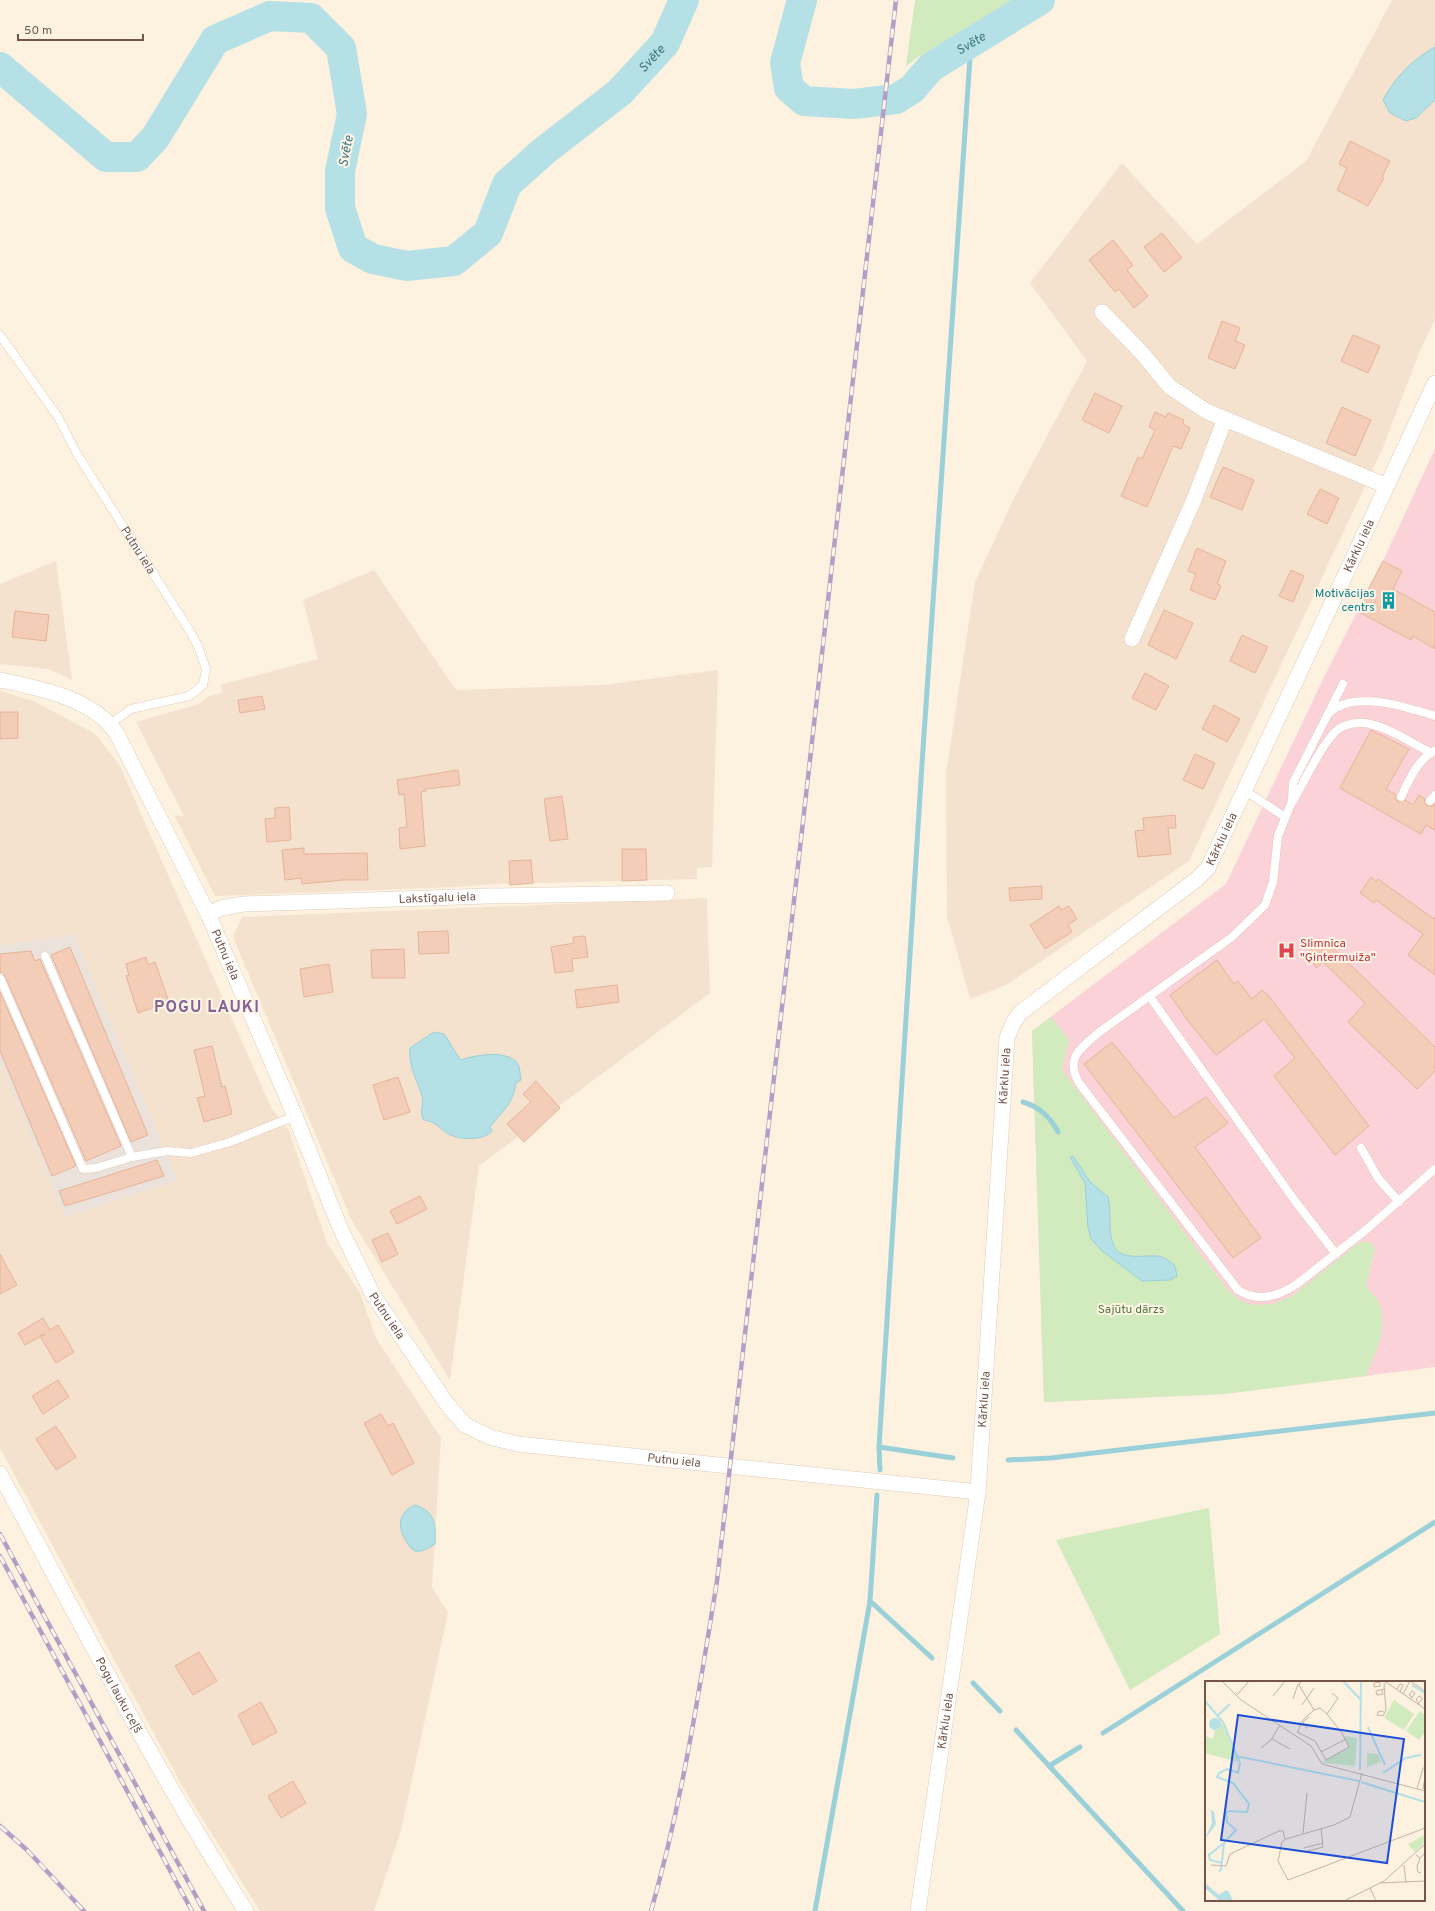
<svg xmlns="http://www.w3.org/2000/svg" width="1435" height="1911" font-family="Overpass,sans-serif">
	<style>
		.residential { fill: #f4e2ce }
		.industrial { fill: #ebe2dc }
		.medical { fill: #fbd2d8 }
		.green { fill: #d1eabe }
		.water { fill: #b4e0e6; stroke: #9ad0d8 }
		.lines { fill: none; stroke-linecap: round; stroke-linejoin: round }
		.stream { stroke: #9ad0d8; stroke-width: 5 }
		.river { stroke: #b4e0e6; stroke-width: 30 }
		.building { fill: #f3cdb7; stroke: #e6b397 }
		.service-casing { stroke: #e1ccbc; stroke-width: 9 }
		.minor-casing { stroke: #e1ccbc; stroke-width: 16 }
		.service { stroke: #fff; stroke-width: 8 }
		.minor { stroke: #fff; stroke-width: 15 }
		.rail-casing { stroke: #b39fc5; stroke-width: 4.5 }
		.rail { stroke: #fff5e6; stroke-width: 3; stroke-dasharray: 9; stroke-linecap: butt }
		.labels { text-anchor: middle; stroke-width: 4; stroke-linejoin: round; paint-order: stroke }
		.street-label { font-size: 12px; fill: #745647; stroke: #fff5e6 }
		.culture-label { font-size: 12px; fill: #0d838f; stroke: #fff5e6; text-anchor: end }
		.health-label { font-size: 12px; fill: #be3a42; stroke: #fff5e6; text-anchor: start }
		.park-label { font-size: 12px; fill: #517a3f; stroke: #fff5e6 }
		.water-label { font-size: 13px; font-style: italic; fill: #3d7781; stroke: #fff5e6 }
		.district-label { font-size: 16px; font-weight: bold; letter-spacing: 1px; fill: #846297; stroke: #fff5e6 }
		.inset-river { fill: none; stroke: #b4e0e6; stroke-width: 2 }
		.inset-road { fill: none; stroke: #c6b3a3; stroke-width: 1 }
		.view { fill: #1d4ed8; fill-opacity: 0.15; stroke: #1d4ed8; stroke-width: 2 }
		.inset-edge { fill: none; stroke: #745647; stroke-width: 2 }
	</style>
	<rect width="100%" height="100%" fill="#fdf1e0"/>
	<g class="residential">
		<polygon points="1392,0 1435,0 1435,319 1419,353 1382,450 1189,861 1006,985 970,999 947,916 946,774 975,582 1014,498 1087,361 1030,283 1122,163 1197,244 1306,161"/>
		<polygon points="56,561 72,680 49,669 0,664 0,584"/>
		<polygon points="374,570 456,690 603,685 718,670 712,867 697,868 697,879 496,884 457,887 215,896 174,815 184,816 136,722 199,704 207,697 222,693 220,685 318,659 303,600"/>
		<polygon points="0,691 33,701 94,733 119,764 271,1107 289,1131 327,1243 360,1293 376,1338 441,1438 432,1587 448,1613 401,1830 374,1911 260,1911 185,1791 0,1448"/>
		<polygon points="707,898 710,993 479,1166 450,1380 352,1221 233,937 242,917"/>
	</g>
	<polygon class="industrial" points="74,934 178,1181 65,1217 0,1062 0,946"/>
	<polygon class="medical" points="1435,449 1435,1367 1224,1394 1044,1402 1032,1031 1226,884 1324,677 1383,561"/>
	<g class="green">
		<polygon points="915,0 1017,0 918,57 906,66"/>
		<path d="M 1051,1017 L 1069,1040 L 1062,1070 L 1227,1289 L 1241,1301 L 1255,1305 L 1273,1304 L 1292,1296 L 1360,1242 L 1370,1242 L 1375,1248 L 1366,1287 C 1369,1291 1376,1296 1378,1301 C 1390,1326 1375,1353 1366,1376 L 1224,1394 L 1044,1402 L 1032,1031 Z"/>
		<polygon points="1209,1508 1220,1634 1130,1690 1056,1540"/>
	</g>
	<g class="water">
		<path d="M 1435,47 L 1435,100 L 1416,118 L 1406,121 L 1390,113 L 1383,100 C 1396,76 1412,60 1435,47 Z"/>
		<path d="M 434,1032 L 444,1034 C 451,1043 454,1052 461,1060 C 475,1055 508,1049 518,1064 C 520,1068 520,1075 521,1080 L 516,1083 C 512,1106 504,1109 490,1127 L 492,1131 C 485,1140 464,1140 453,1136 C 440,1131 440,1123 424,1120 C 418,1112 425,1104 422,1096 C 417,1080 408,1065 410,1048 Z"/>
		<path d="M 1073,1156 L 1090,1182 L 1108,1197 C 1112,1213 1107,1232 1114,1246 C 1121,1261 1144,1255 1157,1256 C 1164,1256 1170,1262 1175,1266 L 1177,1276 L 1170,1280 L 1142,1281 L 1102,1251 L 1091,1239 L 1088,1228 L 1085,1183 L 1070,1157 Z"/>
		<path d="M 415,1505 C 435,1511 436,1524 435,1544 C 430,1547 421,1553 415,1551 C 411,1549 408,1544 406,1541 C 397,1527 398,1512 415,1505 Z"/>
	</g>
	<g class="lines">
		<g class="stream">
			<path d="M 1023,1102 C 1040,1107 1050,1117 1058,1132"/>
			<polyline points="879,1447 953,1458"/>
			<polyline points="1008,1460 1051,1458 1435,1413"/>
			<polyline points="880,1470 879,1447 922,764 971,43"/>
			<polyline points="870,1601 932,1658"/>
			<polyline points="973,1683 1000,1711"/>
			<polyline points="1016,1730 1183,1911"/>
			<polyline points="1103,1733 1435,1522"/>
			<polyline points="1049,1766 1080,1747"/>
			<polyline points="815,1911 870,1601 877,1495"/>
		</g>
		<g class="river">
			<path id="s1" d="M 802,0 L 785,63 L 789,88 L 804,101 L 854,104 L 896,99 L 912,89 L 931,67 L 1040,0"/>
			<path id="s2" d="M 0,67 L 106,157 L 137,157 L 155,138 L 215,40 L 270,16 L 311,18 L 341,48 L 352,114 L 340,171 L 340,208 L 353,248 L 373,259 L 407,266 L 454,261 L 488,233 L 507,184 L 544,151 L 620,92 L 665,43 L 684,0"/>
		</g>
	</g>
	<g class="building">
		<polygon points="1350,141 1390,161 1382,177 1384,178 1368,206 1337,190 1347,168 1339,164"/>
		<polygon points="1162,233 1182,258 1164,272 1144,247"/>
		<polygon points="1113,240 1133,265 1127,270 1148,296 1134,308 1119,289 1115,292 1089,260"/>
		<polygon points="1222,321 1240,328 1235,341 1245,345 1235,369 1208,358"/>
		<polygon points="1353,335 1380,346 1368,373 1341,361"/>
		<polygon points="1095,393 1122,406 1109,433 1082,420"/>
		<polygon points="1342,407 1371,420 1355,456 1326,443"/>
		<polygon points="1155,412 1166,417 1168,413 1184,420 1183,424 1190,428 1181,449 1173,446 1147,507 1121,496 1138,457 1142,459 1155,430 1149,427"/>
		<polygon points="1223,467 1254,480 1242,510 1210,497"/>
		<polygon points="1320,489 1339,498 1327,524 1307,514"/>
		<polygon points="1197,548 1226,561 1217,584 1221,586 1215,600 1190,590 1196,574 1188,571"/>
		<polygon points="1383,561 1402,571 1393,589 1435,612 1435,649 1413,636 1411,640 1357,611"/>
		<polygon points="1291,570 1304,576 1293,602 1279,596"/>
		<polygon points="1164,610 1193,623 1176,659 1148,645"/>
		<polygon points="15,611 49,615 46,641 12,637"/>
		<polygon points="1242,635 1268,647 1255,673 1230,661"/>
		<polygon points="1145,673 1169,686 1156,710 1132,698"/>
		<polygon points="262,696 265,709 240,713 238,700"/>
		<polygon points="1214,705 1240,719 1227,742 1202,729"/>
		<polygon points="0,712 18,712 18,738 0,739"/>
		<polygon points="1371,730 1409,749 1386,789 1396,795 1396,800 1399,802 1405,800 1413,805 1419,795 1425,799 1425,803 1427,805 1432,806 1435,804 1435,830 1426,825 1421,834 1340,788"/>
		<polygon points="1195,754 1215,763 1203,789 1183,780"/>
		<polygon points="458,770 460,785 425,789 426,791 421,792 425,846 400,849 399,828 407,827 404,794 399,795 397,780"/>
		<polygon points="562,796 568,839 550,841 544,799"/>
		<polygon points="289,807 291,840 267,842 265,819 275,818 275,808"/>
		<polygon points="1175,815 1176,828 1168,828 1171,854 1138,857 1135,831 1144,830 1143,818"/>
		<polygon points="304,848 304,854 367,853 368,880 343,880 302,884 301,878 285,880 282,850"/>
		<polygon points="622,849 646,849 647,880 622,881"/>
		<polygon points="531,860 533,883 510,885 509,861"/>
		<polygon points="1371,877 1376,882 1378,879 1434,919 1435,917 1435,975 1408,955 1423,934 1376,900 1374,903 1360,893"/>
		<polygon points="1042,886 1042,899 1010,901 1009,888"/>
		<polygon points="1059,906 1061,910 1069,906 1077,919 1068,925 1072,932 1045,949 1030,925"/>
		<polygon points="448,931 449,953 419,954 418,932"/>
		<polygon points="585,936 588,957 572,959 573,971 555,973 551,947 574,943 573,937"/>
		<polygon points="1326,941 1435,1047 1435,1071 1417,1089 1348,1022 1365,1003 1323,962 1316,968 1308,952 1319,942 1324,944"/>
		<polygon points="70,947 148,1135 131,1142 51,955"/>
		<polygon points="404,949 405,978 372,978 371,950"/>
		<polygon points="31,951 35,961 40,959 121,1146 86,1161 5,976 0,973 0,954"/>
		<polygon points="146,957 148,965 155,962 169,1002 138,1013 126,976 129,975 126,964"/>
		<polygon points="1217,960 1234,984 1238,981 1252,999 1262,990 1268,995 1369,1126 1335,1155 1274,1076 1295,1058 1264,1019 1216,1055 1188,1021 1170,995"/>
		<polygon points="329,964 333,992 304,997 300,969"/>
		<polygon points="617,985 619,1002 577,1008 575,990"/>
		<polygon points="0,992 76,1166 52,1176 0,1051"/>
		<polygon points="1112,1042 1174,1118 1206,1097 1228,1123 1195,1147 1261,1238 1233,1258 1084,1064"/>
		<polygon points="212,1046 222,1087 225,1086 232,1114 204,1122 197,1098 205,1096 194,1050"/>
		<polygon points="398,1077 410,1112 384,1120 373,1085"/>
		<polygon points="536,1081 560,1108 524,1142 507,1124 531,1102 523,1094"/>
		<polygon points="157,1160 164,1176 65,1206 59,1191"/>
		<polygon points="420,1196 427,1209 397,1224 390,1211"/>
		<polygon points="388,1233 398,1254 382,1262 372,1240"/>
		<polygon points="0,1254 17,1285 0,1294"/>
		<polygon points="43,1318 50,1330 58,1325 74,1352 56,1363 40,1336 45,1334 25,1345 18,1333"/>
		<polygon points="58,1380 69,1397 43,1414 32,1396"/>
		<polygon points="381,1414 388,1426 393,1423 414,1463 392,1475 364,1423"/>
		<polygon points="56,1426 76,1457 56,1470 36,1439"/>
		<polygon points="199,1652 217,1681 193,1695 175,1666"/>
		<polygon points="261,1702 277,1732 253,1745 238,1715"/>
		<polygon points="293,1781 306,1803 281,1818 268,1796"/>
	</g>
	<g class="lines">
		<defs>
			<g id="service">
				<path id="s3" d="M 0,335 L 58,417 L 77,454 L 188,628 L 198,646 L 206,669 L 203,685 L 189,696 L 131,709 L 110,724"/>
				<path d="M 1343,684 L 1293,783 L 1292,801 L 1278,836 L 1273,882 L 1265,905 L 1232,937 L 1098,1033 C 1080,1049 1065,1058 1079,1083 L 1238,1290 C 1258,1303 1279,1296 1297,1284 L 1367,1229 L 1435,1169"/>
				<path d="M 1330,712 C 1354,690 1407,707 1435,716"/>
				<polyline points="1244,790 1285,817"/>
				<path d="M 1401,797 C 1408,782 1418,759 1434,751"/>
				<path d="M 1293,801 C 1304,782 1320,747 1335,732 C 1343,724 1359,721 1370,724 C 1391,729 1412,743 1431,753"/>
				<polyline points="1430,801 1435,795"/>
				<polyline points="45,956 132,1157"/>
				<polyline points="0,978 83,1169 96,1168 132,1157 167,1151 191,1153 230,1142 295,1116"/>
				<polyline points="1150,997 1295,1201 1336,1254"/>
				<polyline points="1361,1148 1378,1178 1399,1202"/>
			</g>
			<g id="minor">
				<polyline points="1102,312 1141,352 1170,387 1206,411 1387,486"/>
				<polyline points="1132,639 1193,502 1225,419"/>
				<path id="s4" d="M 0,680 C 39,688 93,698 117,734 L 208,914 L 295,1116 L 341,1230 L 373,1295 L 447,1404 L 465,1425 L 490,1437 L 518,1444 L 978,1492"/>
				<path id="s5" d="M 208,914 L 221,908 L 244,904 L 488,896 L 667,893"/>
				<path id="s6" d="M 0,1474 C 80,1621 155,1771 246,1911"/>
				<path id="s7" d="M 918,1911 L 978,1492 L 1007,1038 L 1013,1023 L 1020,1013 L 1197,879 L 1208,868 L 1435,383"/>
			</g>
		</defs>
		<use href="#service" class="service-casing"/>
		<use href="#minor" class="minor-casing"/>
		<use href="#service" class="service"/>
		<use href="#minor" class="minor"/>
		<defs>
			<g id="rail">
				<polyline points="0,1534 204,1911"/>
				<polyline points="0,1556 192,1911"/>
				<polyline points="0,1826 27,1850 84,1911"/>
				<path d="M 651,1911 C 682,1803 699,1692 717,1581 L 896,0"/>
			</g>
		</defs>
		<use href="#rail" class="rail-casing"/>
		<use href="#rail" class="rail"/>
	</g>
	<defs>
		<symbol id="building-bare" viewBox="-9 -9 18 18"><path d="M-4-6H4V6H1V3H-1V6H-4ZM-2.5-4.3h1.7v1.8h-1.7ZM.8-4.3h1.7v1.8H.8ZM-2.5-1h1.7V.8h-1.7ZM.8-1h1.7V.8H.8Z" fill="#0f9aa8" stroke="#fff5e6" stroke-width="2.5" paint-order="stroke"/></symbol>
		<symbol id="hospital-bare" viewBox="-9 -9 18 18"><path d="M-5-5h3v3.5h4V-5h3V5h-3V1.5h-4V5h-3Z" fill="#e0444e" stroke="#fff5e6" stroke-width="2.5" paint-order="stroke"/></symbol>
	</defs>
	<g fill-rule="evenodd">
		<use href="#building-bare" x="1376" y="588" width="25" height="25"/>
		<use href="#hospital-bare" x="1274" y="938" width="25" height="25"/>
	</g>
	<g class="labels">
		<g class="street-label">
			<text dy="4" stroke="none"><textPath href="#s7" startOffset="1500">Kārklu iela</textPath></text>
			<text dy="4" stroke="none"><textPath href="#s3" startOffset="256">Putnu iela</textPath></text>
			<text dy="4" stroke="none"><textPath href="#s7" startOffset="1176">Kārklu iela</textPath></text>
			<text dy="4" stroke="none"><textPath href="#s5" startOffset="231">Lakstīgalu iela</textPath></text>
			<text dy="4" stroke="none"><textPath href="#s4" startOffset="378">Putnu iela</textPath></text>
			<text dy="4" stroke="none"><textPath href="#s7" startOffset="840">Kārklu iela</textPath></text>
			<text dy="4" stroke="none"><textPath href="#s4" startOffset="774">Putnu iela</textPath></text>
			<text dy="4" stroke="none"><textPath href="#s7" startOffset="516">Kārklu iela</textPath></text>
			<text dy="4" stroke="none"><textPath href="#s4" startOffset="1122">Putnu iela</textPath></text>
			<text dy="4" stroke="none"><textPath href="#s6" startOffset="251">Pogu lauku ceļš</textPath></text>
			<text dy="4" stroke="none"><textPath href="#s7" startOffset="192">Kārklu iela</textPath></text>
		</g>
		<g class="culture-label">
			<text x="1375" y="597">Motivācijas<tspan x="1375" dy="14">centrs</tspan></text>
		</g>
		<g class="health-label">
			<text x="1300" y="947">Slimnīca<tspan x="1300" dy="14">"Ģintermuiža"</tspan></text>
		</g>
		<g class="park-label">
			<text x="1131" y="1313">Sajūtu dārzs</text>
		</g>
		<g class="water-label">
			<text dy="5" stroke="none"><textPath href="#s1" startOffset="297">Svēte</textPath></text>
			<text dy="5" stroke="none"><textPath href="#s2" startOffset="1052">Svēte</textPath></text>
			<text transform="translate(345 151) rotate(-79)" y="5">Svēte</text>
		</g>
		<g class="district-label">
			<text x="207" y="1012">POGU LAUKI</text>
		</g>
	</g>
	<g transform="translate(1205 1681)">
		<rect width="220" height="220" fill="#fdf1e0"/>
		<path d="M 189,19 L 209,33 L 199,49 L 179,37 ZM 215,30 L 220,34 L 220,51 L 214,59 L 201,50 ZM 16,43 L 18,44 L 33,81 L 0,72 L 0,55 L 8,58 L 10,48 L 13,49 ZM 140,55 L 152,57 L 150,85 L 118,82 L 119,79 L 144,67 ZM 162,72 L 173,73 L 176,81 L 162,86 ZM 220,154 L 220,161 L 210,171 L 203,163 Z" fill="#d1eabe"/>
		<path d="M4 43a6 6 0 1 1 12 0a6 6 0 1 1-12 0ZM 0,126 L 9,131 L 11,143 L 0,158 L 7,142 L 6,130 ZM 0,202 L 14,214 L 21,209 L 24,211 L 28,220 L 14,219 L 0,207 Z" fill="#b4e0e6"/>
		<path class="inset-river" d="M 138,0 L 157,20M 207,4 L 220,12M 0,20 L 18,41 L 35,82 L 33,92 L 22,88 L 14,92 L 12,96 L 28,102 L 44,123 L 42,131 L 24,130 L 21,132 L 22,141 L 31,149 L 19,162 L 16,189 L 14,190M 13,34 L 25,23M 163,46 L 180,84M 31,75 L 154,100M 155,89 L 156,0M 178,92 L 201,77 L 216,74M 156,101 L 220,121M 17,182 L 5,179 L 4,174 L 19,162"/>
		<path class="inset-road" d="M 17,0 L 36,19 L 106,65 L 117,83 L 220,110M 205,0 L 220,10M 175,1 L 169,2 L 169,6 L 175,5 L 175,0M 192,8 L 195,3 L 198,4 L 195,11M 177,9 L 178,13 L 172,14 L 171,10 L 179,8M 198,13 L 205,0M 32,14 L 44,0M 68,15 L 80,0M 88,18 L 93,3M 206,18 L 207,16 L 208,15 L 210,12 L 207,10 L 204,14 L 207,16M 213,23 L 217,18 L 217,17 L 214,15 L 211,19 L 214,22M 97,24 L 109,7M 179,31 L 174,30 L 172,34 L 178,35 L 181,29 L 179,4 L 181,1 L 220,28M 122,33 L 133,17 L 127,12M 102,47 L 98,41 L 104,36M 92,51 L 110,60 L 121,79 L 144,66 L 137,52 L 122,33 L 115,27 L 109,29M 93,51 L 96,41 L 109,29 L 94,4 L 96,0M 67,58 L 85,68M 56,67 L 66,59 L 75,44M 116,71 L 141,58M 157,92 L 145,136 L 129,144 L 81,158 L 77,161 L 73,180 L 83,199 L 220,147M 212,108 L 218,87 L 220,87M 218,108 L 220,96M 98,152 L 102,112M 99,167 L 118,162M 99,171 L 118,166 L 116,147M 211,174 L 215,177 L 220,172M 215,177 L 212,186 L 213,191 L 216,192M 6,184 L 21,185 L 25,173 L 74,150 L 78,150 L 80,158M 199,184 L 201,202M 175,202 L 220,200M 165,207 L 171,220M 139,220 L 179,200 L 220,163"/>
		<path class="view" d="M 33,34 L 199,58 L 182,182 L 16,159 Z"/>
		<rect width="220" height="220" class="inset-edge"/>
	</g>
	<path d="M18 34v6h125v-6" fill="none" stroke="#745647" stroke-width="2"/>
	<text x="24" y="34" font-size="12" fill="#745647" stroke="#fff5e6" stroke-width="3" paint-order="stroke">50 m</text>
</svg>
